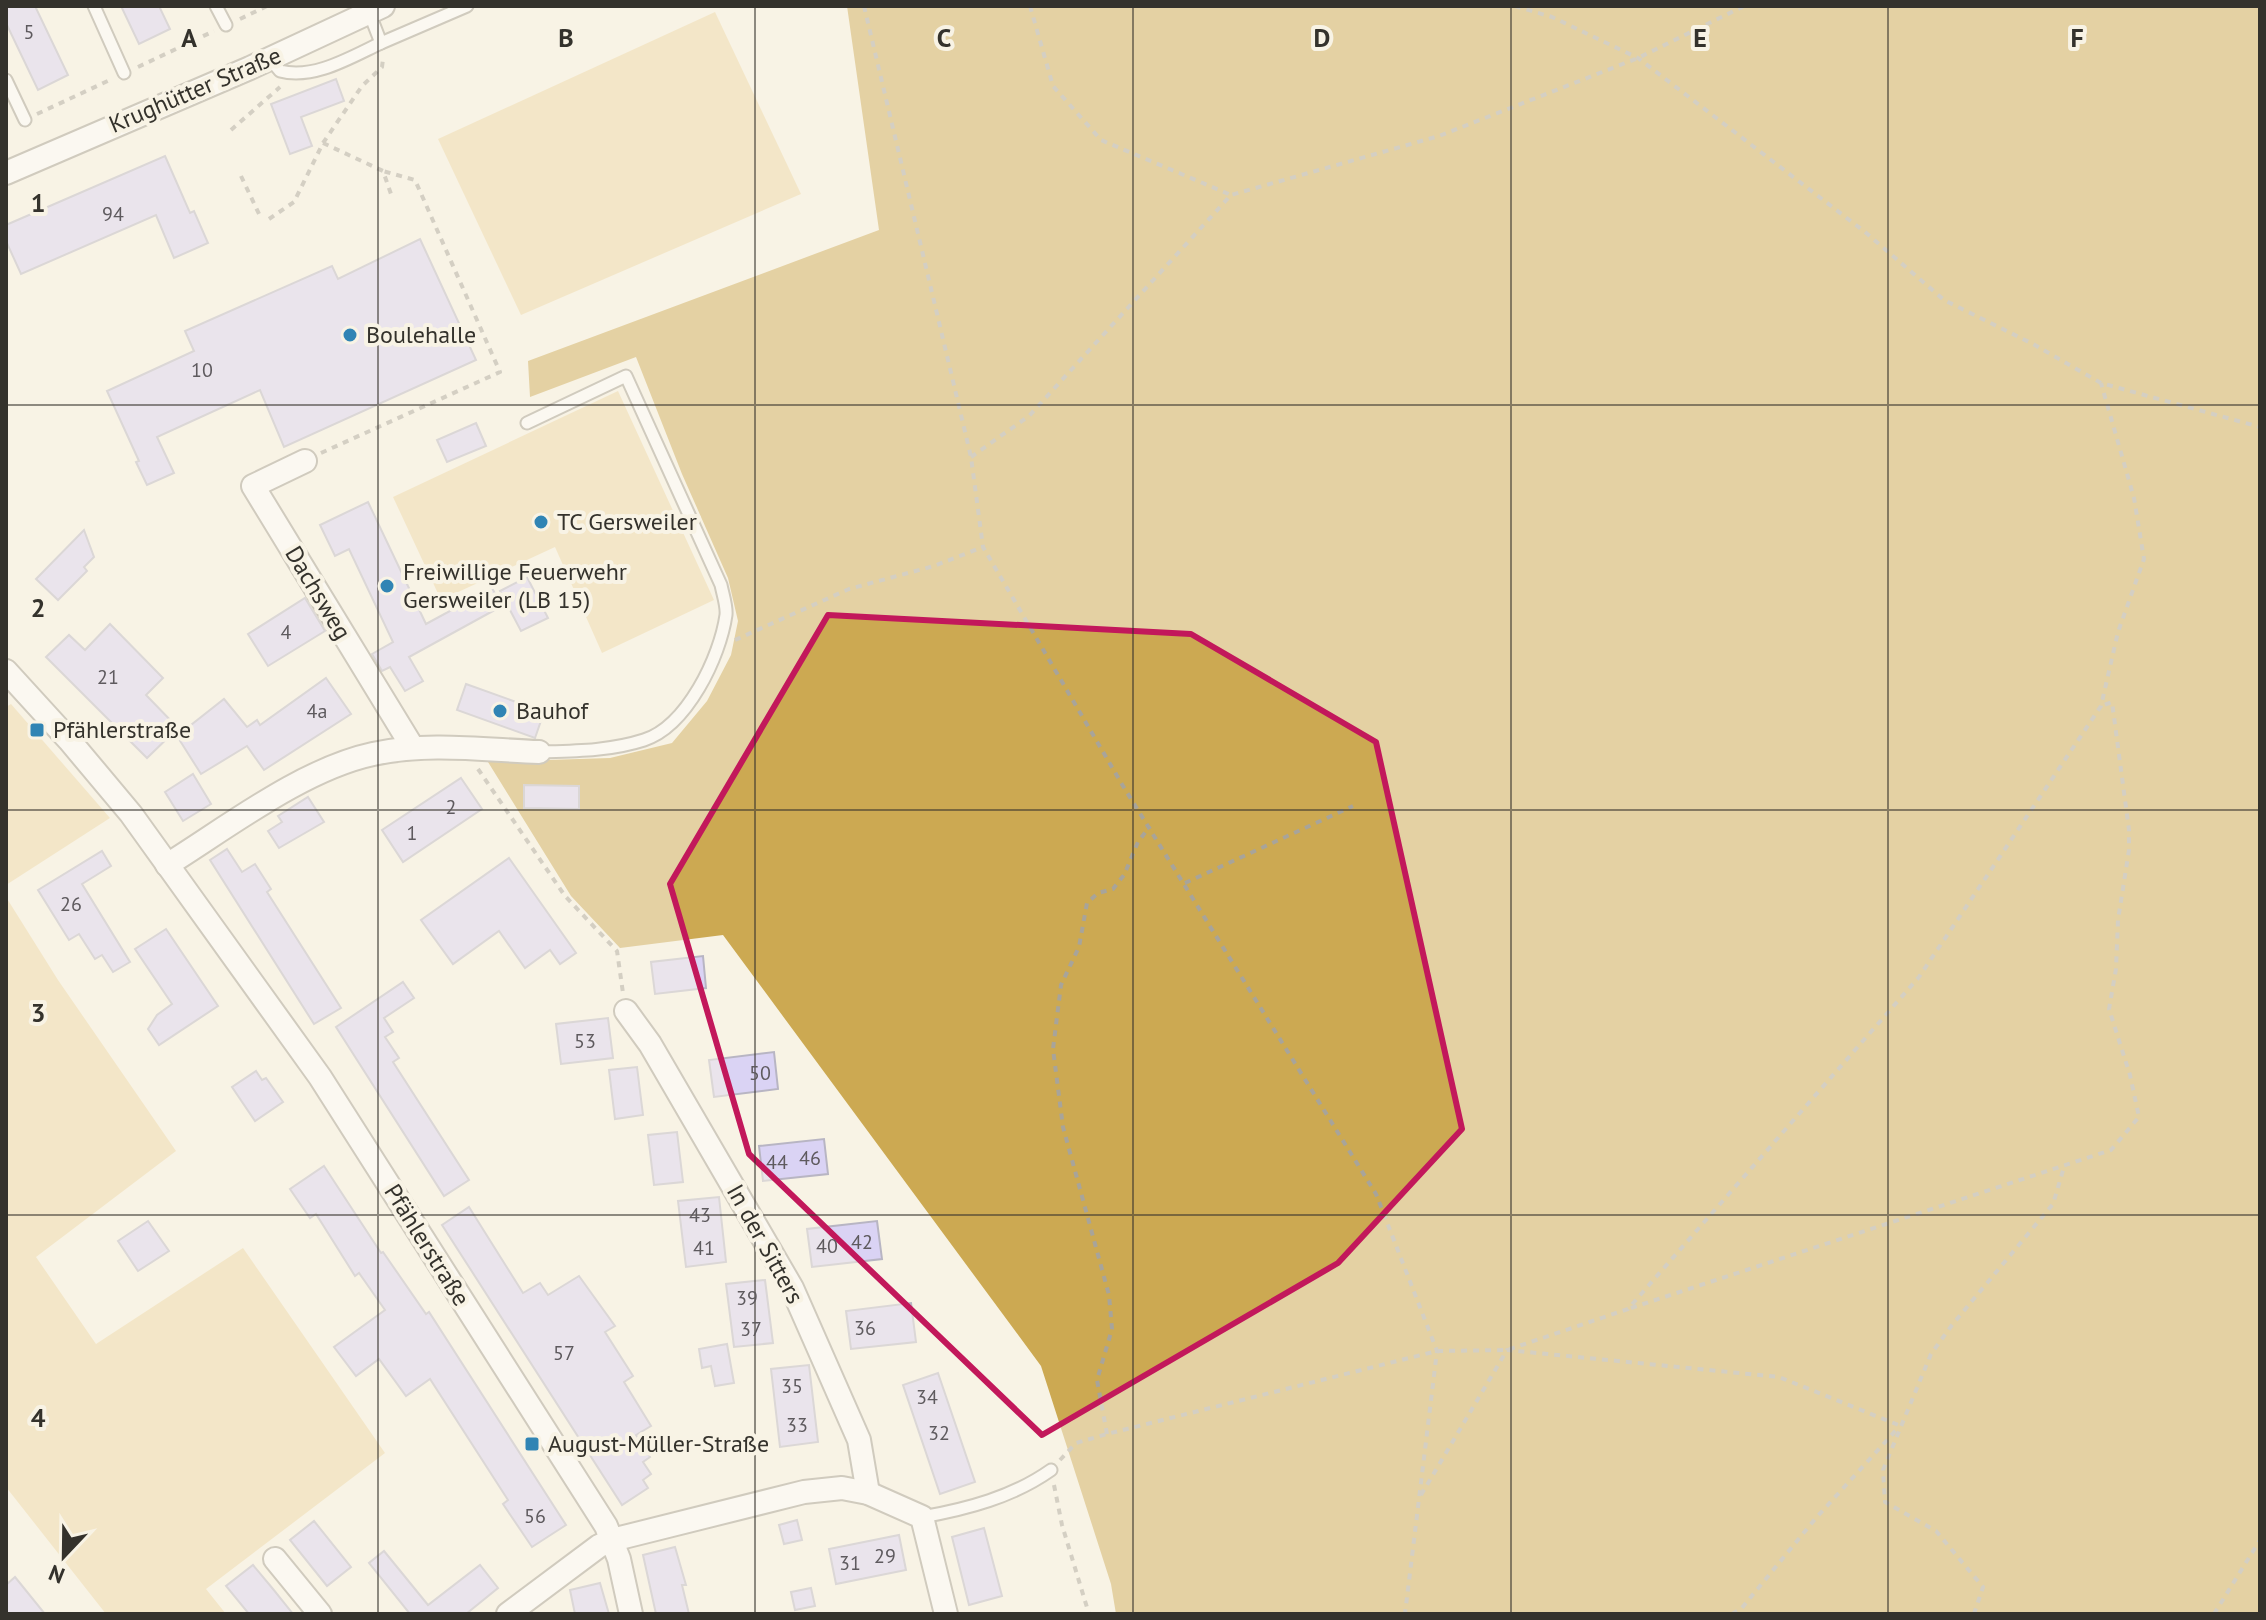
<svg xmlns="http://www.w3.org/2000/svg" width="2266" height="1620" font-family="'PT Sans',sans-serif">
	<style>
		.green { fill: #eed8a4 }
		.forest { fill: #cca952 }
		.building { fill: #dad3f4; stroke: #b8b5c3; stroke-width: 2 }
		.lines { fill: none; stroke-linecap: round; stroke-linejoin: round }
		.lane-casing { stroke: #a19b8e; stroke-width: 15 }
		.street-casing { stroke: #a19b8e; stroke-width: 26 }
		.path { stroke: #a8a49a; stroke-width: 4; stroke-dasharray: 6 6; stroke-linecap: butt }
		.lane { stroke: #fff; stroke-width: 11 }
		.street { stroke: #fff; stroke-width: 22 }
		.marked { fill: none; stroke: #c2185b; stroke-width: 6; stroke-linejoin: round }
		.grid { fill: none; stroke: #34322c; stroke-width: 2; stroke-opacity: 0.55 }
		.poi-dot { fill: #3084b4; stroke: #f8f3e5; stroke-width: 3 }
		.labels { text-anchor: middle; stroke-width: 8; stroke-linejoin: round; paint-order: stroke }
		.number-label { font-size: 20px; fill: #5e5a5e }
		.street-label { font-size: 24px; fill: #34322c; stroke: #f8f3e5 }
		.poi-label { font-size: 24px; fill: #34322c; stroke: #f8f3e5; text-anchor: start }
		.grid-label { font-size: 26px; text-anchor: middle; font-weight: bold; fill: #34322c; stroke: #f8f3e5; stroke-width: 8; stroke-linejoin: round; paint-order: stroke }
	</style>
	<rect width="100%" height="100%" fill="#f8f3e5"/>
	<g class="green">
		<polygon points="715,12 801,194 521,315 438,139"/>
		<polygon points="618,391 714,600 602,653 555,547 441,600 393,497"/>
		<polygon points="11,704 110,818 6,885 6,707"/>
		<polygon points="6,897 58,980 176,1151 36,1257 96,1344 243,1248 385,1453 206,1589 226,1614 106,1614 6,1487"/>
	</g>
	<polygon class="forest" points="847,6 2260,6 2260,1614 1116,1614 1111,1584 1041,1366 723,935 620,948 571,896 488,762 610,758 672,743 707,701 731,655 738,621 728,578 682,474 636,357 530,397 528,361 879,230"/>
	<g class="building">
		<polygon points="6,6 35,6 68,75 38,90 6,23"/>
		<polygon points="121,6 159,6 170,29 139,44"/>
		<polygon points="336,79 344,101 301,117 312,146 290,154 271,104"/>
		<polygon points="165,156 190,213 194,211 208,243 174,258 156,215 21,274 6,241 6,225"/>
		<polygon points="420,239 476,360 284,447 260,390 157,437 174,473 147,485 136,462 139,461 107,391 194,351 185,331 332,266 338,279"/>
		<polygon points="476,423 486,446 447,462 437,440"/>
		<polygon points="368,502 426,624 492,588 502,606 409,657 423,681 405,691 390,667 382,671 372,654 393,642 349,549 335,556 320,525"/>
		<polygon points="84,530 94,557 84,567 87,571 58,600 36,579"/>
		<polygon points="527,577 548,618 521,631 500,591"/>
		<polygon points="305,598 325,631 268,666 248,634"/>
		<polygon points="110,624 163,678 146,695 178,728 147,758 46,657 69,635 85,650"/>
		<polygon points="326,678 351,714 264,770 247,746 201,774 177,736 224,699 247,727 257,720 260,725"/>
		<polygon points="466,684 544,712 535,738 457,710"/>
		<polygon points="193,774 211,804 183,821 165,792"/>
		<polygon points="461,778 482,809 403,862 382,830"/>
		<polygon points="524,785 579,786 579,809 524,808"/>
		<polygon points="308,797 324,822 279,848 268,831 282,822 278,816"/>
		<polygon points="227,849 242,872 255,864 271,889 267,892 341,1008 314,1024 210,860"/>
		<polygon points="102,851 111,866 82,884 130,962 113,972 102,955 95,959 79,934 69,940 38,890"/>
		<polygon points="509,858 576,953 560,964 550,950 525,968 499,931 453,964 421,920"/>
		<polygon points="166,929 218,1006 159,1045 148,1029 157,1015 172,1004 135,949"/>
		<polygon points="703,956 706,988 655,994 651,962"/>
		<polygon points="403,982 414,998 384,1018 393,1032 385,1037 399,1058 393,1062 469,1180 444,1196 336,1027"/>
		<polygon points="608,1018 613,1058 561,1064 556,1024"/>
		<polygon points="774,1052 778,1089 714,1097 709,1060"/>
		<polygon points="637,1067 643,1115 615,1119 609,1070"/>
		<polygon points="256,1071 262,1080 266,1078 283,1102 255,1121 232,1087"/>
		<polygon points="677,1132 683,1182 654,1185 648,1135"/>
		<polygon points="824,1139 828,1174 763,1181 759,1146"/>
		<polygon points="324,1166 381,1253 383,1252 426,1314 429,1312 566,1525 532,1547 503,1504 508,1500 430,1379 406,1396 379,1359 356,1376 334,1347 385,1310 359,1273 355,1276 316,1214 310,1218 290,1189"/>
		<polygon points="719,1197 726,1262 686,1267 678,1201"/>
		<polygon points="469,1207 523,1293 540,1283 548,1295 579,1276 615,1326 605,1332 633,1376 624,1382 651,1426 636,1435 650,1457 643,1462 651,1474 643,1480 648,1488 622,1505 442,1225"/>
		<polygon points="148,1221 169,1251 138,1271 118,1241"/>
		<polygon points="877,1221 882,1259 812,1267 807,1229"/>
		<polygon points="765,1280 773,1343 734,1347 726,1284"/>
		<polygon points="911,1303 916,1342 851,1349 846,1311"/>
		<polygon points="727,1344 734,1383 715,1386 711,1366 702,1368 699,1349"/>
		<polygon points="809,1365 818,1442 780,1447 771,1369"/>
		<polygon points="938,1373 975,1482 940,1494 903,1385"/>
		<polygon points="797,1520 802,1540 784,1544 779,1525"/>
		<polygon points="314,1521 351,1567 327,1586 290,1540"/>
		<polygon points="984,1528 1002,1596 969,1605 952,1537"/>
		<polygon points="899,1535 906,1570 836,1584 829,1549"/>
		<polygon points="675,1547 686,1585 682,1585 689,1614 656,1614 643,1555"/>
		<polygon points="384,1551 428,1605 480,1565 498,1588 466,1614 410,1614 369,1563"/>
		<polygon points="253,1565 273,1589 293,1614 249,1614 226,1586"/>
		<polygon points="15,1577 45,1614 6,1614 6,1585"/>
		<polygon points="600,1583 609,1614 575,1614 570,1590"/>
		<polygon points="811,1588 815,1606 795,1610 791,1592"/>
	</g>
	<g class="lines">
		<defs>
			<g id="lane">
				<polyline points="94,6 124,73"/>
				<polyline points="216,6 226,25"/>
				<polyline points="369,12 381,43 467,6"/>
				<path d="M 270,59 L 280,71 C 314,80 351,57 381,43"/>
				<polyline points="6,80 25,120"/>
				<path d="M 527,423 L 626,376 L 721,585 C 723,595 727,606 726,615 C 720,657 687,726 644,740 C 610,751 575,751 539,752"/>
				<path d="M 922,1517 C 967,1509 1013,1497 1051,1470"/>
			</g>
			<g id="street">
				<polyline points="6,173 250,68 383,6"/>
				<polyline points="305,461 253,486 413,748"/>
				<polyline points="6,671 69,740 131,814 320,1077 606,1526 619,1559 631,1614"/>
				<path d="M 167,865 C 228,827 303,769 373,754 C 427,742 485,750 539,752"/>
				<polyline points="626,1011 650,1044 792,1288 859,1440 868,1493"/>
				<polyline points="275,1559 320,1614"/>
				<polyline points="508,1614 599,1546 612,1540 804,1492 842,1488 868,1493 922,1517 946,1614"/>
			</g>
		</defs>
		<use href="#lane" class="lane-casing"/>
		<use href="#street" class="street-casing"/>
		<g class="path">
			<polyline points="864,6 971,457 983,547 1123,786 1376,1194 1437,1351 1405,1614"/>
			<polyline points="1030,6 1053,86 1101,140 1231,195"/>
			<polyline points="1515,6 1552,17 1638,58 1865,232 1944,300 2033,344 2101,383 2260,427"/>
			<polyline points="240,19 267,6"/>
			<polyline points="138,67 214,31"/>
			<polyline points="37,114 112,79"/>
			<polyline points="231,130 280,87"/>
			<polyline points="323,143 362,86 382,67 383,59"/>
			<polyline points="241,176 260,216"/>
			<polyline points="269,219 294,202 323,143 383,171 391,194"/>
			<polyline points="321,453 500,372 415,180 383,171"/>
			<polyline points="971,457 1029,416 1231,195 1439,136 1638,58 1744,6"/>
			<polyline points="735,640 849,589 934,566 983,547"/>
			<polyline points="478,769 565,896 617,951 623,993"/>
			<polyline points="1185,883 1353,806"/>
			<polyline points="1631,1308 2111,1150 2139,1117 2130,1075 2109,1009 2116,969 2118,920 2129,850 2129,830 2112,702 2101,706"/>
			<polyline points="1107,1434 1097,1380 1112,1329 1109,1295 1063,1127 1053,1049 1061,985 1079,947 1087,903 1098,893 1113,889 1124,875 1138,842 1150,826"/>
			<polyline points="1060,1460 1076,1443 1107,1434 1437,1351 1507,1350 1628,1309 1919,977 2101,706 2118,632 2144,559 2134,498 2101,383"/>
			<polyline points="1054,1485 1062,1525 1089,1614"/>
			<polyline points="1421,1495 1507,1350 1779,1377 1901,1426"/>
			<polyline points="1732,1614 1741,1609 1816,1518 1898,1428"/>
			<polyline points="1974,1614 1983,1587 1936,1531 1885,1502 1883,1470 1931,1354 1952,1325 2053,1204 2064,1167"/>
			<polyline points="2214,1614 2260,1540"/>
		</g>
		<use href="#lane" class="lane"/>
		<use href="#street" class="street"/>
	</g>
	<path d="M0 0H2266V1620H0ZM 828,615 L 1191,634 L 1376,742 L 1462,1129 L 1338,1263 L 1042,1435 L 749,1154 L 670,884 Z" fill="#f8f3e5" fill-opacity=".55" fill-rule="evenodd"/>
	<path class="marked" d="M 828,615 L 1191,634 L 1376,742 L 1462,1129 L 1338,1263 L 1042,1435 L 749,1154 L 670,884 Z"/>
	<path class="grid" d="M 378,6 L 378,1614M 755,6 L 755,1614M 1133,6 L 1133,1614M 1511,6 L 1511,1614M 1888,6 L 1888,1614M 6,405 L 2260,405M 6,810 L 2260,810M 6,1215 L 2260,1215"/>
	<g class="poi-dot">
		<circle cx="350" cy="335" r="8"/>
		<circle cx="541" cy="522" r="8"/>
		<circle cx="387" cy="586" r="8"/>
		<circle cx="500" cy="711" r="8"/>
		<rect x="29" y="722" width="16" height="16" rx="4"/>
		<rect x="524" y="1436" width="16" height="16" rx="4"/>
	</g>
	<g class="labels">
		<g class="number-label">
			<text x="29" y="39">5</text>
			<text x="113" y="221">94</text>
			<text x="202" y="377">10</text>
			<text x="286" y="639">4</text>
			<text x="108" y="684">21</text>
			<text x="317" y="718">4a</text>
			<text x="451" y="814">2</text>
			<text x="412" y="840">1</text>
			<text x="71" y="911">26</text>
			<text x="585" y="1048">53</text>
			<text x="760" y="1080">50</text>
			<text x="810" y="1165">46</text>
			<text x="777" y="1169">44</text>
			<text x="700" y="1222">43</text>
			<text x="862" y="1249">42</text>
			<text x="827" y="1253">40</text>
			<text x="704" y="1255">41</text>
			<text x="747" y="1305">39</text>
			<text x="865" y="1335">36</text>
			<text x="751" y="1336">37</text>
			<text x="564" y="1360">57</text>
			<text x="792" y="1393">35</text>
			<text x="927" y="1404">34</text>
			<text x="797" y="1432">33</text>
			<text x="939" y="1440">32</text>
			<text x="535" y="1523">56</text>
			<text x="885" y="1563">29</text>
			<text x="850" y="1570">31</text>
		</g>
		<g class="street-label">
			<text transform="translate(195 90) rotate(-23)" y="8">Krughütter Straße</text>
			<text transform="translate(318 593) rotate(59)" y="8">Dachsweg</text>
			<text transform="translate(765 1244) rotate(61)" y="8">In der Sitters</text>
			<text transform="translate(427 1245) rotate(58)" y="8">Pfählerstraße</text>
		</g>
		<g class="poi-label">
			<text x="366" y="343">Boulehalle</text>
			<text x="557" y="530">TC Gersweiler</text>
			<text x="403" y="580">Freiwillige Feuerwehr<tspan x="403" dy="28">Gersweiler (LB 15)</tspan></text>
			<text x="516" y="719">Bauhof</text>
			<text x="53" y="738">Pfählerstraße</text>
			<text x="548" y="1452">August-Müller-Straße</text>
		</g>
	</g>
	<g class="grid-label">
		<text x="189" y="47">A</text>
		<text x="566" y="47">B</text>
		<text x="944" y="47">C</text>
		<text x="1322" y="47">D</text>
		<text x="1700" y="47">E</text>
		<text x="2077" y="47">F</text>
		<text x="38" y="212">1</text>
		<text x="38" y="617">2</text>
		<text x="38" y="1022">3</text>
		<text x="38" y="1427">4</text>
	</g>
	<rect width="2266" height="1620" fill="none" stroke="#34322c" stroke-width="16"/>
	<g transform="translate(64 1556) rotate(202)" stroke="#f8f3e5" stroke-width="6" paint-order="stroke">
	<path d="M0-6L14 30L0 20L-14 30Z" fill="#34322c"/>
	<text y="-12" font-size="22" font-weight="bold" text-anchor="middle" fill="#34322c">N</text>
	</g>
</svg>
